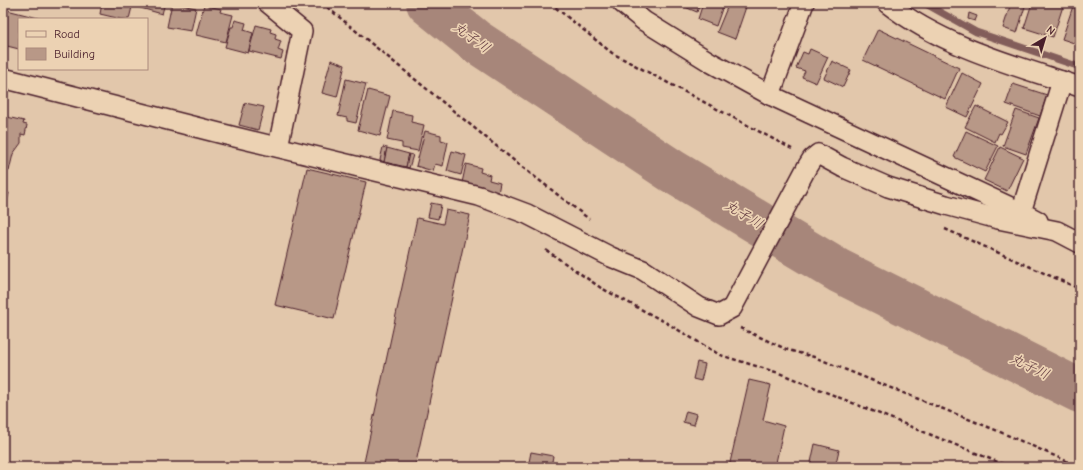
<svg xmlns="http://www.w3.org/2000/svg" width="1083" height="470" font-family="'Comic Neue','Klee One',sans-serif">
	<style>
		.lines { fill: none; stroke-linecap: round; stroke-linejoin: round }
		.stream { stroke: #825d5a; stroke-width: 7 }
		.river { stroke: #a7867a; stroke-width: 44 }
		.building { fill: #b89887; stroke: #4a1f2b }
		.street-casing { stroke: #4a1f2b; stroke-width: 22 }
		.path { stroke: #4a1f2b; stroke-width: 2.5; stroke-dasharray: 4 3; stroke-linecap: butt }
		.street { stroke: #ecd2b3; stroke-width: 19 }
		.labels { text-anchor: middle; stroke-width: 3.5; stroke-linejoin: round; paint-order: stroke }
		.water-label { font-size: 14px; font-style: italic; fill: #61393f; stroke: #ecd2b3 }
	</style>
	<rect width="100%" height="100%" fill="#e2c7ab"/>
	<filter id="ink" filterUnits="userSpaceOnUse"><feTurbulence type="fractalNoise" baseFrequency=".025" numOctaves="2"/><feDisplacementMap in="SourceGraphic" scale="8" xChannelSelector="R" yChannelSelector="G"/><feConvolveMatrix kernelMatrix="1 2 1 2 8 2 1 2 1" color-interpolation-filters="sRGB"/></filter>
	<g filter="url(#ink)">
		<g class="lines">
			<polyline class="stream" points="924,3 976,32 1080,67"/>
			<polyline class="river" points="428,3 474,40 672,171 839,271 1080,391"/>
		</g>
		<g class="building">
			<polygon points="102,3 133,3 129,19 121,19 100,14"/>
			<polygon points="138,3 165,3 162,14 137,7"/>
			<polygon points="172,3 196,8 191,31 167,27"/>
			<polygon points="675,3 700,3 697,12"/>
			<polygon points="703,3 724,3 716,26 698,19"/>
			<polygon points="729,3 747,4 735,39 717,32"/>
			<polygon points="1011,3 1026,3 1017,33 1003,28"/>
			<polygon points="1032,3 1064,3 1053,37 1024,28"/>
			<polygon points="1074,3 1080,5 1080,45 1062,39"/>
			<polygon points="204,5 221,9 220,12 233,15 226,42 196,35"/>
			<polygon points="3,9 42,19 19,19 19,49 3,45"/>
			<polygon points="969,13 977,16 975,21 968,19"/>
			<polygon points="235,20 246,23 244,30 253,33 248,53 225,47 231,27 233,27"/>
			<polygon points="256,25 271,29 270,32 276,34 275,39 281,41 278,50 283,52 281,59 249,51"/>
			<polygon points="878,29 959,68 945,99 863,60"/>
			<polygon points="810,49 828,57 816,83 802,77 805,71 796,68 803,52 808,54"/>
			<polygon points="331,60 345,65 337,97 322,93"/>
			<polygon points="832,61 851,70 843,87 824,78"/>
			<polygon points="962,73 983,84 967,117 946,107"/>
			<polygon points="346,79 366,84 356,123 347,121 347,118 338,116"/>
			<polygon points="1013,84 1047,95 1040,116 1006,104"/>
			<polygon points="368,90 390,96 380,136 358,130"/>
			<polygon points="245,103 264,107 258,130 239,125"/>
			<polygon points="976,106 1008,122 1001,134 999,133 995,142 965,127"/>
			<polygon points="1016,110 1039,118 1026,154 1003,146"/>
			<polygon points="393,111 412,115 411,122 424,125 418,151 402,148 402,143 387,140"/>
			<polygon points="3,116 24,121 23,124 27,125 25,135 21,134 21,143 13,154 9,171 3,170"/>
			<polygon points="425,131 441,135 441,140 448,142 443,166 435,164 433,171 416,166"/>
			<polygon points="966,131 998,146 985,172 954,157"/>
			<polygon points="383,147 387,148 384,162 380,160"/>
			<polygon points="1000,147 1023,158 1007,191 984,180"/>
			<polygon points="387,148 409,154 406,167 384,162"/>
			<polygon points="452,151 466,155 461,175 447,171"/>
			<polygon points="409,154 413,155 409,168 406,167"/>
			<polygon points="466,164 481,168 480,172 490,175 489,180 500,183 498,193 462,183"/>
			<polygon points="307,168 366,182 334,319 275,305"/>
			<polygon points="3,191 9,193 6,205 3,204"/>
			<polygon points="431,203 441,205 438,219 428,217"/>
			<polygon points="446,210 470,215 415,467 363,467 417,218 443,224"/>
			<polygon points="697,362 705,364 701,381 693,379"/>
			<polygon points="749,380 771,385 763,420 784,426 775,467 729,467"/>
			<polygon points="686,411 697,414 694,425 683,422"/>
			<polygon points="815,444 839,450 835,467 810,467"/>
			<polygon points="531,452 553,456 551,467 528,467"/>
		</g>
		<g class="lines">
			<defs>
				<g id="street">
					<polyline points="268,3 302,31 278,147"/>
					<polyline points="622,3 644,21 710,62 770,95 1021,212 1038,221"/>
					<path d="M 887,3 C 943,47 1014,65 1080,87"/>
					<polyline points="3,78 231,136 479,196 527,214 611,257 643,270 699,307 719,315 732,308 807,167 812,159 818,154 842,167 888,187 946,205 998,219 1057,231 1080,243"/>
					<polyline points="770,95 804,3"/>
					<polyline points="1021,212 1062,81"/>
				</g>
			</defs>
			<use href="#street" class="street-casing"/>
			<g class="path">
				<polyline points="322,3 517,163 589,219"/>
				<polyline points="550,3 612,53 792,149"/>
				<polyline points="945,229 1080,289"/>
				<polyline points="546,250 601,288 665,322 720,355 779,373 1010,467"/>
				<polyline points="740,328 788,350 814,357 998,431 1080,467"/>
			</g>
			<use href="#street" class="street"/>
		</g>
	</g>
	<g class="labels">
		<g class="water-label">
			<text transform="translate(472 37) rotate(36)" y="5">丸子川</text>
			<text transform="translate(744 214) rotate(31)" y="5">丸子川</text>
			<text transform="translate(1030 366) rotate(26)" y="5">丸子川</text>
		</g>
	</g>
	<rect width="1083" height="470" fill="none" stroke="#ecd2b3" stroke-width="16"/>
	<rect x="8" y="8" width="1067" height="454" fill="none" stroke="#4a1f2b" stroke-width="1.5" filter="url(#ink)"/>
	<rect x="18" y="18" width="130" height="52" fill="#ecd2b3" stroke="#ab8a7d"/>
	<rect x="26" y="31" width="20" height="6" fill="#ecd2b3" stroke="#ab8a7d"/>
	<text x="54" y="38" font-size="12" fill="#4a1f2b">Road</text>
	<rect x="26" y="48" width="20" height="12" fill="#b89887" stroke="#ab8a7d"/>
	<text x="54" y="58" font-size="12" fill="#4a1f2b">Building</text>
	<g transform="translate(1045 38) rotate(38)" stroke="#ecd2b3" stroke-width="3" paint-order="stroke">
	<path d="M0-3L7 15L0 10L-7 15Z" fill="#4a1f2b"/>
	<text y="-6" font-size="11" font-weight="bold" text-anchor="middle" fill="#4a1f2b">N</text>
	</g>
</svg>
